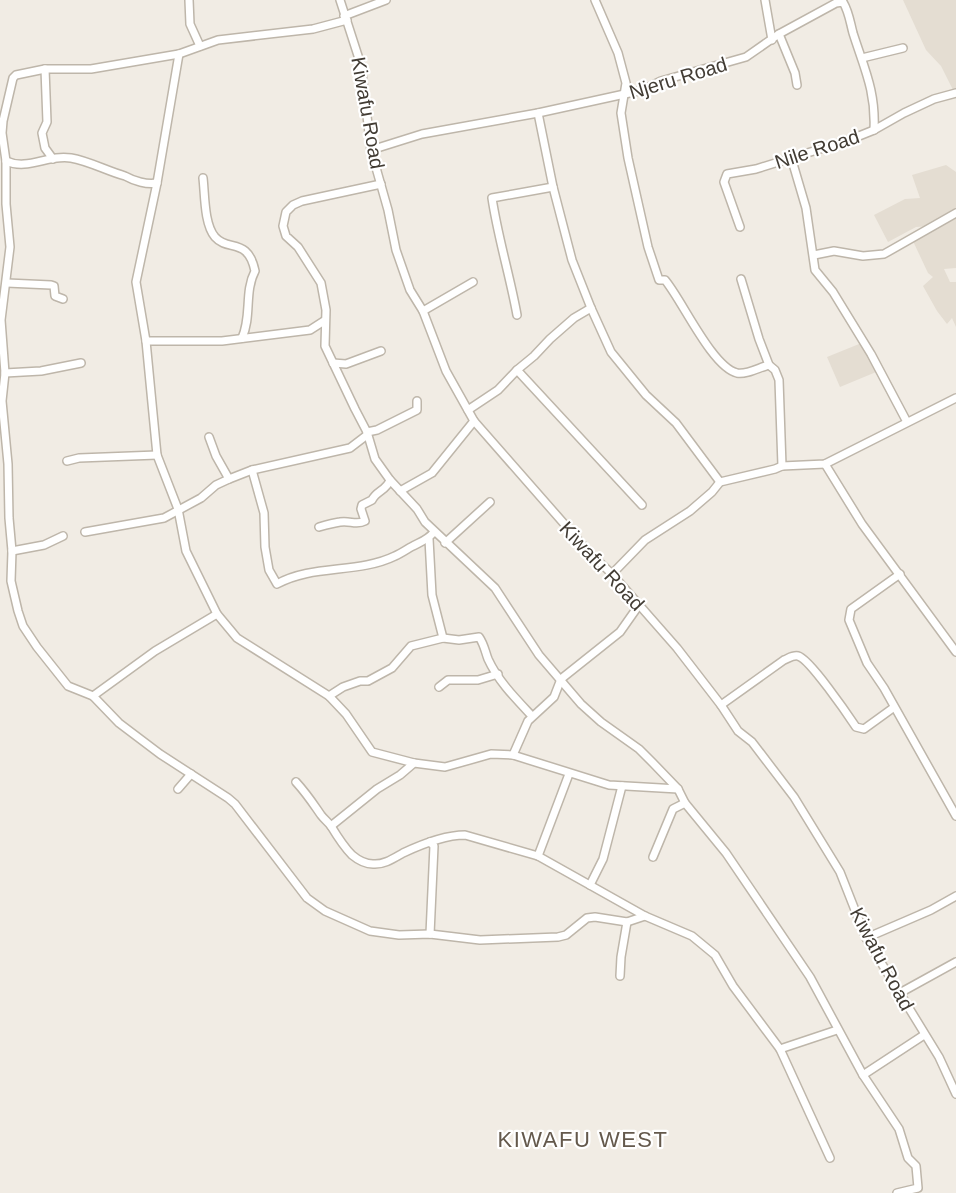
<svg xmlns="http://www.w3.org/2000/svg" width="956" height="1193" font-family="Arial,sans-serif">
	<style>
		.residential { fill: #e4ddd2 }
		.lines { fill: none; stroke-linecap: round; stroke-linejoin: round }
		.minor-casing { stroke: #beb6aa; stroke-width: 10 }
		.minor { stroke: #fff; stroke-width: 7 }
		.labels { text-anchor: middle; stroke-width: 4.5; stroke-linejoin: round; paint-order: stroke }
		.street-label { font-size: 20px; fill: #423c34; stroke: #fff }
		.quarter-label { font-size: 22px; letter-spacing: 1.5px; fill: #64594c; stroke: #fff }
	</style>
	<rect width="100%" height="100%" fill="#f1ece4"/>
	<g class="residential">
		<polygon points="903,0 956,0 956,89 953,90 941,66 926,50"/>
		<polygon points="946,165 956,172 956,268 944,269 950,282 956,282 956,327 952,318 947,324 937,311 923,286 933,277 928,273 912,239 931,226 916,227 888,242 874,215 905,199 920,198 912,175"/>
		<polygon points="864,342 881,370 840,387 827,357"/>
	</g>
	<g class="lines">
		<defs>
			<g id="minor">
				<polyline points="189,0 190,24 200,46"/>
				<polyline points="340,0 361,65 371,150 388,210 396,250 410,290 423,311 446,371 474,421 588,551 612,574 677,648 721,705 738,731 752,742 794,797 840,872 866,938 939,1057 956,1094"/>
				<path d="M 595,0 L 618,53 L 626,83 L 621,113 L 628,158 L 648,247 L 659,280 L 665,280 C 682,300 712,367 737,373 C 747,375 760,367 769,365"/>
				<polyline points="765,0 772,40"/>
				<polyline points="344,16 386,0"/>
				<polyline points="347,20 313,29 218,40 179,54 91,69 45,69 16,75 13,78 3,121 2,133 6,161 6,204 10,247 1,320 5,373 2,401 8,464 9,518 12,551 11,581 18,611 23,626 37,647 68,686 93,696 119,723 160,754 228,798 235,804 307,898 325,911 370,931 399,935 430,934 480,940 558,937 566,935 587,918 595,917 627,922 645,916"/>
				<polyline points="779,34 795,73 797,85"/>
				<polyline points="179,54 157,183 136,282 146,341 157,455 178,509 186,551 217,614 237,638 329,696 346,714 372,752 414,763"/>
				<polyline points="862,58 903,48"/>
				<polyline points="45,69 47,122 42,133 45,148 53,159"/>
				<polyline points="538,113 553,187 572,260 591,308 611,352 646,395 676,423 720,482"/>
				<path d="M 371,150 L 422,134 L 538,113 L 643,90 L 661,81 L 746,57 L 779,34 L 836,3 L 843,2 C 849,12 850,22 853,33 C 864,68 876,91 874,130"/>
				<polyline points="791,157 806,208 815,270 833,292 871,354 907,422"/>
				<path d="M 6,161 C 28,171 48,154 71,158 C 89,161 107,171 125,176 C 134,181 147,185 157,183"/>
				<path d="M 203,178 C 205,195 204,224 215,237 C 228,252 248,237 255,271 C 244,292 252,316 242,338"/>
				<polyline points="381,184 302,201 293,205 286,212 283,226 286,236 298,247 321,283 326,310 325,346 355,409 367,432 375,459 390,480 417,509 425,522 495,588 539,655 581,704 601,722 639,749 653,763 678,789 685,803 726,853 810,977 863,1075 899,1129 908,1158 916,1166 918,1188 897,1193"/>
				<polyline points="740,227 724,182 727,174 756,169 849,140 874,130 904,113 934,99 956,93"/>
				<polyline points="814,255 834,251 863,256 884,254 956,213"/>
				<polyline points="741,279 759,339 769,365 775,370 779,380 782,466"/>
				<polyline points="7,283 51,285 54,286 55,296 63,299"/>
				<polyline points="423,311 473,282"/>
				<path d="M 517,315 C 510,276 498,238 492,198 L 553,187"/>
				<polyline points="146,341 222,341 310,330 324,321"/>
				<polyline points="333,363 346,364 381,351"/>
				<polyline points="517,370 642,505"/>
				<polyline points="5,373 41,371 81,363"/>
				<polyline points="468,410 498,390 517,370 534,356 550,339 574,318 591,308"/>
				<polyline points="367,432 377,430 417,410 417,401"/>
				<polyline points="209,437 216,456 229,479"/>
				<polyline points="67,461 79,458 157,455"/>
				<polyline points="825,464 862,524 956,652"/>
				<path d="M 252,470 L 264,513 L 265,547 L 269,570 L 277,584 C 313,564 358,574 395,556 C 400,554 406,550 411,547 C 420,542 428,540 434,532"/>
				<polyline points="400,491 432,473 474,421"/>
				<path d="M 319,527 C 326,525 333,523 340,522 C 350,520 356,526 365,521 L 361,509 L 362,505 L 372,500 C 376,491 387,490 390,480"/>
				<polyline points="85,532 164,518 201,498 216,485 229,479 252,470 350,448 367,435"/>
				<polyline points="445,543 490,502"/>
				<polyline points="12,551 44,545 63,536"/>
				<polyline points="612,574 645,540 690,511 712,492 720,482 775,469 782,466 825,464 956,398"/>
				<polyline points="900,574 851,609 849,620 867,663 884,688 956,816"/>
				<path d="M 443,638 L 459,640 L 479,637 C 484,644 485,651 488,659 C 498,681 516,699 532,716"/>
				<polyline points="439,687 448,680 478,680 498,674"/>
				<polyline points="93,696 155,651 217,614"/>
				<polyline points="329,696 343,687 360,681 368,681 392,668 411,646 443,638 432,595 429,539"/>
				<path d="M 721,705 L 784,660 C 789,658 793,655 798,656 C 809,658 848,715 856,727 L 864,729 L 893,708"/>
				<polyline points="513,755 528,721 554,697 561,679 620,632 639,605"/>
				<path d="M 296,782 C 307,794 312,802 321,815 C 324,819 328,822 331,826 C 337,836 343,846 352,855 C 358,860 366,864 373,864 C 384,865 394,858 403,853 C 420,845 446,835 465,835 L 538,856 L 645,916 L 692,936 L 715,955 L 733,986 L 780,1049 L 837,1030"/>
				<polyline points="178,789 191,774"/>
				<polyline points="331,826 377,789 400,775 414,763 445,767 491,754 513,755 609,785 678,789"/>
				<polyline points="430,842 434,846 430,934"/>
				<polyline points="538,856 569,774"/>
				<polyline points="653,857 673,809 685,803"/>
				<polyline points="590,885 603,859 622,786"/>
				<polyline points="866,938 931,910 956,896"/>
				<polyline points="620,976 621,957 627,922"/>
				<polyline points="898,994 956,962"/>
				<polyline points="780,1049 830,1158"/>
				<polyline points="863,1075 924,1035"/>
			</g>
		</defs>
		<use href="#minor" class="minor-casing"/>
		<use href="#minor" class="minor"/>
	</g>
	<g class="labels">
		<g class="street-label">
			<text transform="translate(678 78) rotate(-17)" y="7">Njeru Road</text>
			<text transform="translate(368 113) rotate(80)" y="7">Kiwafu Road</text>
			<text transform="translate(817 149) rotate(-18)" y="7">Nile Road</text>
			<text transform="translate(602 566) rotate(47)" y="7">Kiwafu Road</text>
			<text transform="translate(882 959) rotate(62)" y="7">Kiwafu Road</text>
		</g>
		<g class="quarter-label">
			<text x="583" y="1147">KIWAFU WEST</text>
		</g>
	</g>
</svg>
